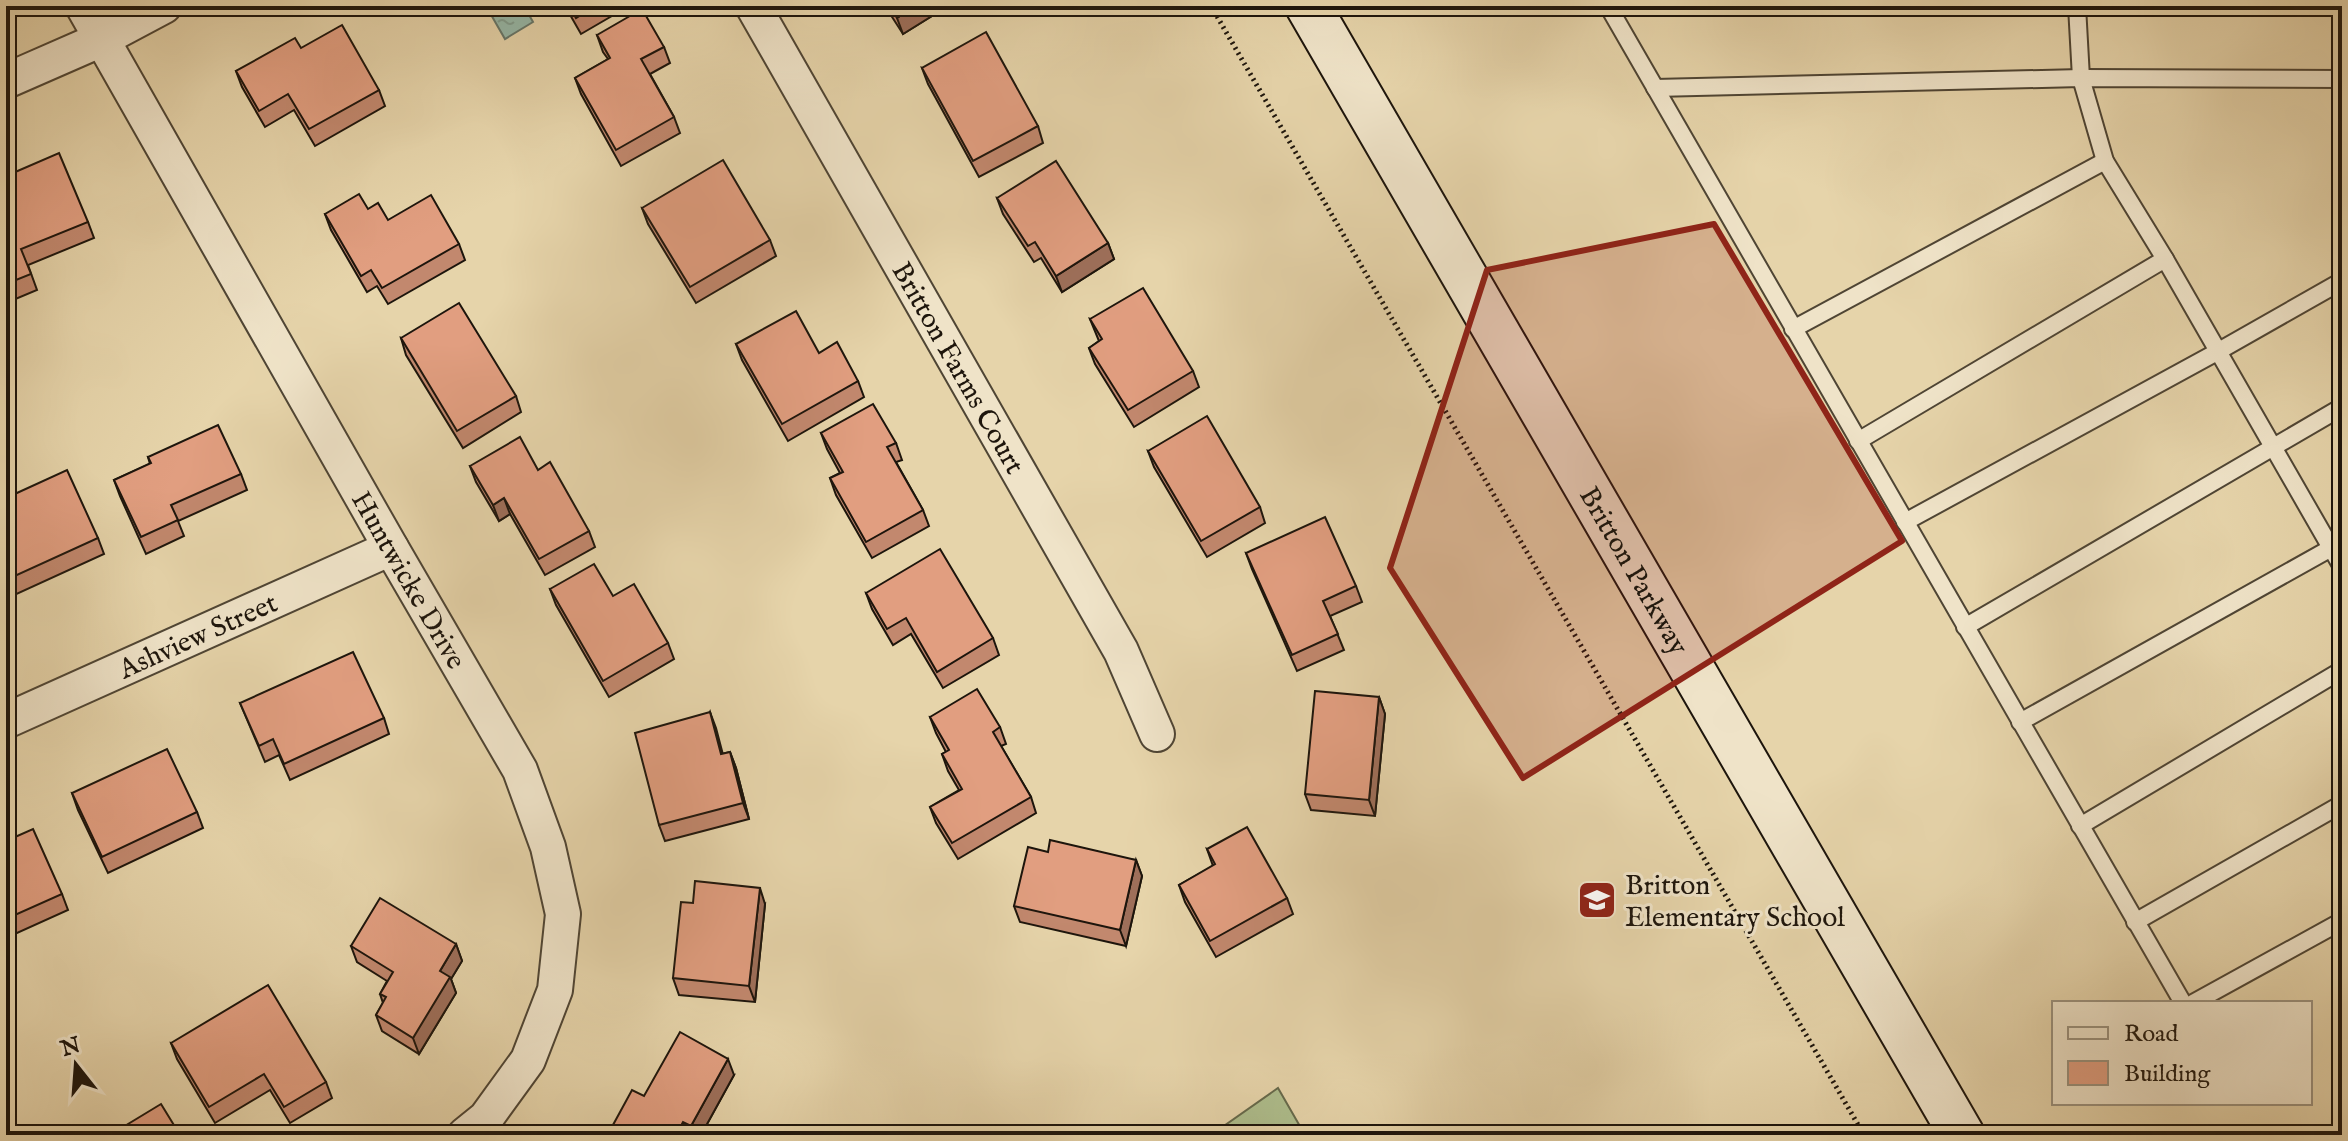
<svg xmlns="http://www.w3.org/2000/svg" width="2348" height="1141" font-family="'IM FELL English',serif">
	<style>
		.green { fill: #aebe8d; stroke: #666a4c; stroke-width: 2 }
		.water { fill: url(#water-ripples); stroke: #66776a; stroke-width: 2 }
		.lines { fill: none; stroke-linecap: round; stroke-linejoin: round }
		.service-casing { stroke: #4f4534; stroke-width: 20 }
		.minor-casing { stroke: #4f4534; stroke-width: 38 }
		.secondary-casing { stroke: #1d150c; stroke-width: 48 }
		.path { stroke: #1d150c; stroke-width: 5; stroke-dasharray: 2 4; stroke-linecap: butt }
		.service { stroke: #efe3c8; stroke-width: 16 }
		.minor { stroke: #efe3c8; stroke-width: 34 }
		.secondary { stroke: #efe3c8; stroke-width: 44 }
		.wall { fill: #c2886e; stroke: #1d150c; stroke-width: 2 }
		.shaded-wall { fill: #9e6f5a; stroke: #1d150c; stroke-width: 2 }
		.building { fill: #e19e80; stroke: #1d150c; stroke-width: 2 }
		.marked { fill: #8f2418; fill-opacity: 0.2; stroke: #8f2418; stroke-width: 6; stroke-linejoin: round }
		.labels { text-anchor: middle; stroke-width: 6; stroke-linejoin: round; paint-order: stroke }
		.street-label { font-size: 28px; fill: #1d150c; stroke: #efe3c8 }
		.poi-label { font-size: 28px; fill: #1d150c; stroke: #efe3c8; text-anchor: start }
	</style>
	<defs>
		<pattern id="water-ripples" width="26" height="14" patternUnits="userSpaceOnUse" patternTransform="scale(2)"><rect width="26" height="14" fill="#96b8a8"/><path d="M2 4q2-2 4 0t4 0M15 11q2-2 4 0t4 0" fill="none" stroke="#819d8f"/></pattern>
	</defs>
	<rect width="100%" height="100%" fill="#e6d4aa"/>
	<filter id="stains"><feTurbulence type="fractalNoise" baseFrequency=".0025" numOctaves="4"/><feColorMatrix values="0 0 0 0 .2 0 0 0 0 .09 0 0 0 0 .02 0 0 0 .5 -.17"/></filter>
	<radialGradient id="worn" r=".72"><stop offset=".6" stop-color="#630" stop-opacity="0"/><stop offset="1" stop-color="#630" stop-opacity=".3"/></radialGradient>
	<polygon class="green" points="1278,1088 1305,1135 1211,1135"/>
	<polygon class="water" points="486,6 524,6 533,22 505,39"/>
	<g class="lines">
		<defs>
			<g id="service">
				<polyline points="1608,6 2183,1003"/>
				<polyline points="2077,6 2081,78 2105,161 2165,259 2342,567"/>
				<polyline points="1655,88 2081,78 2342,79"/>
				<polyline points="1793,329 2105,161"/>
				<polyline points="1858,441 2165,259"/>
				<polyline points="1905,522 2217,352 2342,281"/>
				<polyline points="1965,627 2342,407"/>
				<polyline points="2020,722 2342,542"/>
				<polyline points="2080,826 2342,670"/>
				<polyline points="2135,922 2342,804"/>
				<polyline points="2193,1003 2342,921"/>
			</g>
			<g id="minor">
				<path id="s1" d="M 83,6 L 391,548 L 520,770 L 548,847 L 563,914 L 555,990 L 528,1060 L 486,1118 L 465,1135"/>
				<path id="s2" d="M 753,6 L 1121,651 L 1157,734"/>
				<polyline points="6,81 102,39 164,6"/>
				<path id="s3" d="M 6,721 L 391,548"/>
			</g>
			<g id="secondary">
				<path id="s4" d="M 1308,6 L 1962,1135"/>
			</g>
		</defs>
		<use href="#service" class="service-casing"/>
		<use href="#minor" class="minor-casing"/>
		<use href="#secondary" class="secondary-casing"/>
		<polyline class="path" points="1211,6 1864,1135"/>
		<use href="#service" class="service"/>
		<use href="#minor" class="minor"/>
		<use href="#secondary" class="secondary"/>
	</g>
	<g class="wall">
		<polygon points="565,6 629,6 581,34"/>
		<polygon points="885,6 948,6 903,34"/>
		<polygon points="597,35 664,47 670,63 650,74 674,117 680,133 621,166 581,94 575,78 608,59 603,52"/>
		<polygon points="301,48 379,90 385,106 315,146 294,110 265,127 242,87 236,71"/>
		<polygon points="922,68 1038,126 1043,143 979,177 928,84"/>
		<polygon points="6,176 88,222 94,238 28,265 37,290 6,303"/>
		<polygon points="997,198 1108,243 1114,259 1062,292 1041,258 1034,262 1003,214"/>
		<polygon points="642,208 770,240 776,256 696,303 648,224"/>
		<polygon points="368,209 388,220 459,244 465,260 388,304 377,286 367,292 331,230 325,214"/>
		<polygon points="1090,319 1193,371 1199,387 1134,427 1095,364 1089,348 1099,341"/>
		<polygon points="401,338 516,396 521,412 463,448 406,355"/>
		<polygon points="736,344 819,353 858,381 864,397 788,441 742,360"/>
		<polygon points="821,433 896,443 902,460 896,462 923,510 929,526 872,558 836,495 830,478 840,473 827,449"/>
		<polygon points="1148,451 1260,507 1265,523 1207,557 1154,467"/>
		<polygon points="148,457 241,474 247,490 178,521 184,536 146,554 120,496 114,480 150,464"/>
		<polygon points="470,466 538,470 589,531 595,547 545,575 510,514 499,521 476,482"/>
		<polygon points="6,498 98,538 104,554 10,597 6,588"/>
		<polygon points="1246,553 1356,586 1362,602 1330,616 1344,650 1297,671 1252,569"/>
		<polygon points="550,589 613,596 668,643 674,659 609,697 556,605"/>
		<polygon points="866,593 993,638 999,655 943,688 911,634 893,645 872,609"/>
		<polygon points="1379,697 1385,714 1375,816 1311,810 1305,794"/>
		<polygon points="240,703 384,718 389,734 290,780 279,755 265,762"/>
		<polygon points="710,712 722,754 730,752 736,768 749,819 665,841 659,825"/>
		<polygon points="930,717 1000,727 1006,744 1001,746 1031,797 1036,813 958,859 936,823 930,807 959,790 948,771 942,754 946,752 936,733"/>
		<polygon points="72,793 197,812 203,828 108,873 78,810"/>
		<polygon points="6,841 62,894 68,910 6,938"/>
		<polygon points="1207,849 1287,898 1293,914 1216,957 1185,902 1179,885 1213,866"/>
		<polygon points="1048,852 1136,860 1142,876 1126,946 1020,922 1014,906"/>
		<polygon points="765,904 755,1002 679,995 673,978"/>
		<polygon points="456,944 462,961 451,979 456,993 419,1054 382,1031 376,1015 383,1003 380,994 387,981 357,962 351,946"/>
		<polygon points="171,1043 326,1082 332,1098 290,1123 270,1090 215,1123 177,1059"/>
		<polygon points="734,1075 701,1135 616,1135 613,1125 644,1096"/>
	</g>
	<g class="shaded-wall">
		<polygon points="916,6 948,6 903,34 897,18"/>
		<polygon points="1108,243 1114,259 1062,292 1056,276"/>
		<polygon points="504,498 510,514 499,521 493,505"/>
		<polygon points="1379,697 1385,714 1375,816 1369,800"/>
		<polygon points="710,712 716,728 727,770 721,754"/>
		<polygon points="730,752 736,768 749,819 743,803"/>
		<polygon points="1136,860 1142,876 1126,946 1120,930"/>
		<polygon points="760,888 765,904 755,1002 749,986"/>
		<polygon points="456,944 462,961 451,979 456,993 419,1054 413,1038 440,971"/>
		<polygon points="728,1059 734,1075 701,1135 694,1135 691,1126"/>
		<polygon points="683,1122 688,1135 676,1135"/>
	</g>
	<g class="building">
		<polygon points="569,6 595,6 576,18"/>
		<polygon points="889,6 916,6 897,18"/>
		<polygon points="642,9 664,47 641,59 674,117 616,150 575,78 610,58 597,35"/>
		<polygon points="342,25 379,90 309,129 288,94 259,111 236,71 295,38 301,48"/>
		<polygon points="986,32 1038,126 973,161 922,68"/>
		<polygon points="59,153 88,222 21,249 31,274 6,284 6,176"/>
		<polygon points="723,160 770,240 690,287 642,208"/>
		<polygon points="1056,161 1108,243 1056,276 1035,242 1028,246 997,198"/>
		<polygon points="359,194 368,209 378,203 388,220 431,195 459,244 382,288 371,270 361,276 325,214"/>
		<polygon points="1143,288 1193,371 1128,410 1089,348 1102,339 1090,319"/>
		<polygon points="459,303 516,396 457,431 401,338"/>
		<polygon points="796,311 819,353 837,342 858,381 782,424 736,344"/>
		<polygon points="873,404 896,443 887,447 923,510 866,542 830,478 843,472 821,433"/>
		<polygon points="1207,416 1260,507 1201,541 1148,451"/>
		<polygon points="218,425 241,474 171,505 178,520 141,537 114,480 151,463 148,457"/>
		<polygon points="520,437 538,470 550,462 589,531 539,559 504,498 493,505 470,466"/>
		<polygon points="67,470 98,538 6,580 6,498"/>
		<polygon points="1325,517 1356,586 1323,601 1338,634 1292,655 1246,553"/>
		<polygon points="940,549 993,638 937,672 906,618 887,629 866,593"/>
		<polygon points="594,564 613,596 634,584 668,643 603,681 550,589"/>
		<polygon points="353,652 384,718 284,764 273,739 259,746 240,703"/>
		<polygon points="977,689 1000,727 993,732 1031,797 952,843 930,807 962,789 942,754 949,750 930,717"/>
		<polygon points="1315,691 1379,697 1369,800 1305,794"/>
		<polygon points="710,712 721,754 730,752 743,803 659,825 635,733"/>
		<polygon points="167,749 197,812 102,857 72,793"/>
		<polygon points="1247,827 1287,898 1210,941 1179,885 1215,864 1207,849"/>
		<polygon points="33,829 62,894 6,919 6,841"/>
		<polygon points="1050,840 1136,860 1120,930 1014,906 1028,847 1048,852"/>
		<polygon points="695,881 760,888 749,986 673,978 681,902 693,903"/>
		<polygon points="380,898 456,944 440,971 450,977 413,1038 376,1015 386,997 380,994 393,972 351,946"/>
		<polygon points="268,985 326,1082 284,1107 264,1074 209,1107 171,1043"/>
		<polygon points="680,1032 728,1059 691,1126 683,1122 676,1135 630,1135 613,1125 632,1090 644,1096"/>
		<polygon points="161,1104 180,1135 110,1135"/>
	</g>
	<path class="marked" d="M 1714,224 L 1902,541 L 1523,778 L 1390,568 L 1487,270 Z"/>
	<defs>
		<symbol id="school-square" viewBox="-11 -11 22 22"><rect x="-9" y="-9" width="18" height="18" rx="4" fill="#8f2418" stroke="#efe3c8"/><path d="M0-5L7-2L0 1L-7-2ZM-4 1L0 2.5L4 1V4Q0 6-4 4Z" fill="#fff"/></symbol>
	</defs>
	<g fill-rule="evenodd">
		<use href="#school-square" x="1575" y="878" width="44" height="44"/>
	</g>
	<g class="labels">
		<g class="street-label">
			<text dy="10" stroke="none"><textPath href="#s2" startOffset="416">Britton Farms Court</textPath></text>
			<text dy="10" stroke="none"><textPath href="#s4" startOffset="652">Britton Parkway</textPath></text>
			<text dy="10" stroke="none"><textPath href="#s1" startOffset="660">Huntwicke Drive</textPath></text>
			<text dy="10" stroke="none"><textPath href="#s3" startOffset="210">Ashview Street</textPath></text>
		</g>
		<g class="poi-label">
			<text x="1625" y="894">Britton<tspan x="1625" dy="32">Elementary School</tspan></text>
		</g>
	</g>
	<rect width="2348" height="1141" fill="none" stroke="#e6d4aa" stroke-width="32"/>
	<rect x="8" y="8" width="2332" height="1125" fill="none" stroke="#1d150c" stroke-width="4"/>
	<rect x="16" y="16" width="2316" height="1109" fill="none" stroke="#1d150c" stroke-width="2"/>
	<rect x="2052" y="1001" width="260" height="104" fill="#efe3c8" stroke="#9b917d" stroke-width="2"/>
	<rect x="2068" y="1027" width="40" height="12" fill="#efe3c8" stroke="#9b917d" stroke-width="2"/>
	<text x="2124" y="1041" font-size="24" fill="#1d150c">Road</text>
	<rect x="2068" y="1061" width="40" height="24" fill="#e19e80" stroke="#9b917d" stroke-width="2"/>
	<text x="2124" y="1081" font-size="24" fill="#1d150c">Building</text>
	<g transform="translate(76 1065) rotate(343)" stroke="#efe3c8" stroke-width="6" paint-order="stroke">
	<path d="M0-6L14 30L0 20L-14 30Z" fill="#1d150c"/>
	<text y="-12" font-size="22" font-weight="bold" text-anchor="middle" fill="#1d150c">N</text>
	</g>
	<rect width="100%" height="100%" filter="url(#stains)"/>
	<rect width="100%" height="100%" fill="url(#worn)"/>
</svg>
